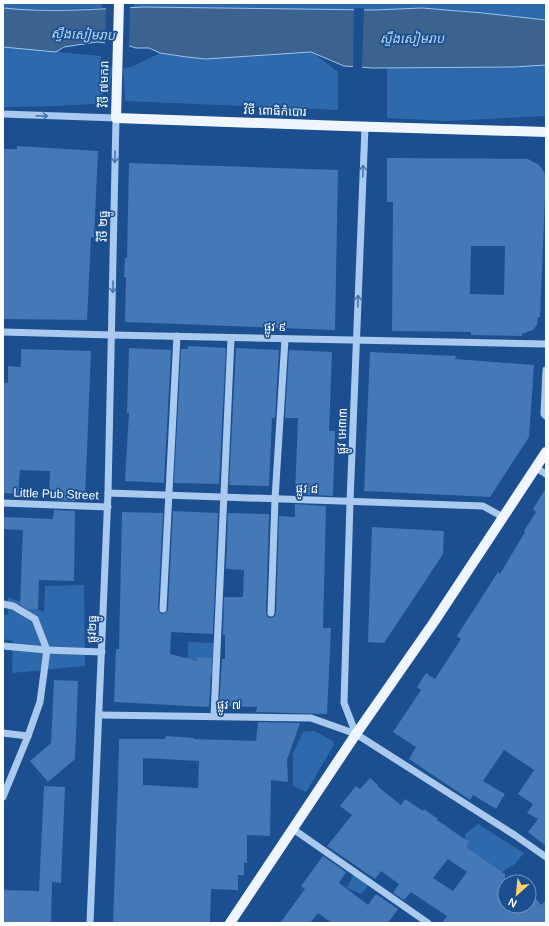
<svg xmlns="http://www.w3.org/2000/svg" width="549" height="926" font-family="Helvetica,'Noto Sans Khmer',sans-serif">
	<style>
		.green { fill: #2e69ad }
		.water { fill: #3c6290; stroke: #9cc4f0 }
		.pier { fill: #1b4f8f }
		.building { fill: #4478b7; fill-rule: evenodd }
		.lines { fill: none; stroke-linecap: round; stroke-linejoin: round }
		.minor { stroke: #a9c9ee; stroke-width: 7 }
		.major { stroke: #f0f6ff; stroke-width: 10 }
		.oneway { stroke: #4674ac }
		.labels { text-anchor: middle; stroke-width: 3.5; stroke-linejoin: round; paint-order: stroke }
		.street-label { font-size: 12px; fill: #fff; stroke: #1b4f8f }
		.water-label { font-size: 13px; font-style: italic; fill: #b5d3f5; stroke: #1b4f8f }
	</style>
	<rect width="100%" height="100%" fill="#1b4f8f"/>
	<g class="green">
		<polygon points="3,3 102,3 102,8 17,10 3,8"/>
		<polygon points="134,3 546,3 546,20 483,13 422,8 373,10 133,8"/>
		<polygon points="3,47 101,56 101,66 114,67 110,84 96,104 55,106 3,107"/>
		<polygon points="312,52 338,72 338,110 125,101 123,68 131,67 160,53 187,57 206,59"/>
		<polygon points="546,65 546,116 448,121 387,118 387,68 514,67"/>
		<polygon points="84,585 85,666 12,673 13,641 3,639 3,615 8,615 8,597 44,612 45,586"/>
		<polygon points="188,642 215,643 215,676 200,676 183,658 188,657"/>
		<polygon points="314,731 333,741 334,745 306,792 293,786 293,753 303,732"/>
		<polygon points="478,824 524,853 515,864 502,872 465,848 465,834"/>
		<polygon points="355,872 371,882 361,894 347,888"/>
	</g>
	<path class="water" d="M 144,7 L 373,10 L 422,8 L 483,13 L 546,20 L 546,65 L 514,67 L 373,68 L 344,66 L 311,52 L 206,59 L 187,57 L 160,53 L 149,48 L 136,48 L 126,45 L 97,42 L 64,47 L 56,52 L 3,47 L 3,8 C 49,13 97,9 144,7 Z"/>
	<g class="pier">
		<polygon points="106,6 130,6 129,48 105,45"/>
		<polygon points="354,8 364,8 362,69 353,69"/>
	</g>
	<g class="building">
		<polygon points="17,146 98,151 94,238 91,237 87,320 3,319 3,149 17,149"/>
		<path d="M 387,158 L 528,159 L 539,165 L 543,170 L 546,176 L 540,317 L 538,317 L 537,325 L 533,330 L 522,334 L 522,336 L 471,335 L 471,332 L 392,331 L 393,202 L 387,202 ZM 471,246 L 505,246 L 504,295 L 470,294 Z"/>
		<polygon points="129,163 338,170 335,330 125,322 126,277 124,277 125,258 127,258"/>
		<polygon points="188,346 226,348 219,484 174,483 181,349 188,349"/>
		<polygon points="129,348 171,350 164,483 125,481 129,413 127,413"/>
		<polygon points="236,348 279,350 275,418 272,418 269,486 229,485"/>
		<polygon points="21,349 91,351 85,499 76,499 75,501 55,500 55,495 49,495 50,471 20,470 18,494 3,493 3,382 8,383 8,366 21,367"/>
		<polygon points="289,350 332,352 329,431 335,431 333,496 295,494 298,418 285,418"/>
		<polygon points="370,352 456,356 455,359 534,365 529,437 490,497 364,491"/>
		<polygon points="546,488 546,846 528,832 538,819 527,813 533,804 518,794 534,770 504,750 483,781 505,794 496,809 473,795 470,800 409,759 416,747 393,732 421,690 417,687 426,673 435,679 461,639 457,636 498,572 500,574 525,532 524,531 536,512 533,509"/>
		<polygon points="295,504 326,506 323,628 331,628 327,714 256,712 257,707 219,706 222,659 225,659 225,635 223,635 224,597 243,597 244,570 226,569 228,513 269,514 266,613 268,617 271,618 275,616 276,613 279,516 295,517"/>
		<polygon points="54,510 75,511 74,581 39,580 38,609 28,609 20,604 23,530 3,529 3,517 53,519"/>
		<polygon points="173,511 218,513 213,634 171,632 170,654 197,661 197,657 212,658 209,707 114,702 116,649 119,649 122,512 163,513 158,609 160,613 163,614 167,612 168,609"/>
		<polygon points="372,527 444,531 443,554 384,643 368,642"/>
		<polygon points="54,680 78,681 75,759 48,782 30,761 51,743"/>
		<path d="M 258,722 L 300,723 L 287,760 L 288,782 L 271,780 L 270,836 L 247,835 L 247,863 L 244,863 L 244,875 L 238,875 L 238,890 L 211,889 L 210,923 L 113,923 L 116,835 L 118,784 L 119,739 L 165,739 L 166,736 L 194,738 L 194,739 L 256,741 ZM 143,758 L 199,761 L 198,788 L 143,785 Z"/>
		<path d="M 370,778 L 378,785 L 377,786 L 401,805 L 405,799 L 423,811 L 424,809 L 438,819 L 437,820 L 469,842 L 466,847 L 505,874 L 505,906 L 529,906 L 529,890 L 541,905 L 546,900 L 546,923 L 442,923 L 447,916 L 411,892 L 404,900 L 393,893 L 399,884 L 381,871 L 375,879 L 327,846 L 352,815 L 340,806 L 356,786 L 360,789 ZM 448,859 L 467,872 L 453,891 L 433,878 Z"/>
		<polygon points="44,786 65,787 61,883 52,882 51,923 3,923 3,890 39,891"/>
		<polygon points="323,856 346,872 339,883 368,905 376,894 398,909 388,923 332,923 318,913 310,923 280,923 305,889 301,886"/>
	</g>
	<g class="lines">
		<g class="minor">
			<polyline points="3,114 116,118 108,493 90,923"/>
			<polyline points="3,332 112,335 546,344"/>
			<polyline points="546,370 544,414 546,416"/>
			<polyline points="536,468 546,474"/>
			<polyline points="108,493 483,506 503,517"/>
			<polyline points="3,503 108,507"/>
			<polyline points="3,604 13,606 35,619 47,650 40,702 28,736 3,797"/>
			<polyline points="163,609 177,336"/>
			<polyline points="271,613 275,499 285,339"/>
			<polyline points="3,646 47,650 102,652"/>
			<polyline points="99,715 311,718 356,734 516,836 546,857"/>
			<polyline points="214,716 231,338"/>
			<polyline points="3,733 28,736"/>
			<polyline points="356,734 344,703 350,502 365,127"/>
			<polyline points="293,829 428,923"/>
		</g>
		<g class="major">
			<polyline points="119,3 116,118 344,126 546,132"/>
			<polyline points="230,923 356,734 434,622 546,452"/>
		</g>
	</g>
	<defs><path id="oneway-shaft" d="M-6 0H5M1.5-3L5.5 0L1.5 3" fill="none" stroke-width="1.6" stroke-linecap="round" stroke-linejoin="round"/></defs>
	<g class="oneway">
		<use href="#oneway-shaft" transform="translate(42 116) rotate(2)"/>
		<use href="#oneway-shaft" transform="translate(115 157) rotate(91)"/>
		<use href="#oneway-shaft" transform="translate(363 171) rotate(-88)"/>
		<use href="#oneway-shaft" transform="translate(113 287) rotate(91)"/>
		<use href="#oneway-shaft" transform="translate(358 301) rotate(-88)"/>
	</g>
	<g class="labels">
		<g class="street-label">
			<text transform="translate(104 84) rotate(-89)" y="4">វិថី ៧មករា</text>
			<text transform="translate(275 111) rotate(2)" y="4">វិថី ពោធិកំបោរ</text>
			<text transform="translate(103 226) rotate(-89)" y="4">វិថី ២ធ្នូ</text>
			<text transform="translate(275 327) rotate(1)" y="4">ផ្លូវ ៩</text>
			<text transform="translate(342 431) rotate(-88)" y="4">ផ្លូវ អេ៣៣</text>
			<text transform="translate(307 489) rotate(2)" y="4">ផ្លូវ ៨</text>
			<text transform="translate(56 494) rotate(2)" y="4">Little Pub Street</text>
			<text transform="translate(92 629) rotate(-88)" y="4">ផ្លូវ២ធ្នូ</text>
			<text transform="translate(229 705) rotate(1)" y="4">ផ្លូវ ៧</text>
		</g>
		<g class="water-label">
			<text transform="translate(83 34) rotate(2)" y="5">ស្ទឹងសៀមរាប</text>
			<text x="412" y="43">ស្ទឹងសៀមរាប</text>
		</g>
	</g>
	<rect width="549" height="926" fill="none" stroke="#ffffff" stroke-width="8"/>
	<g transform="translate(517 894) rotate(207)"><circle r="19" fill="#1b4f8f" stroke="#7695bc"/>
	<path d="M0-3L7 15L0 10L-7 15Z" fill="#ffd166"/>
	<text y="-6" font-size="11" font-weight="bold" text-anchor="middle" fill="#ffffff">N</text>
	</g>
</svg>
